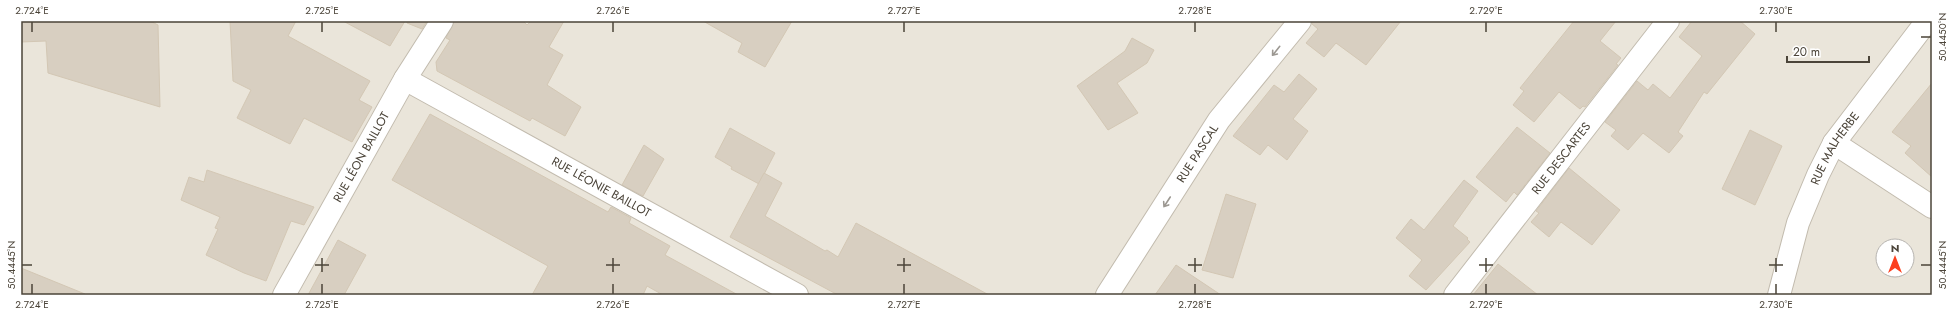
<svg xmlns="http://www.w3.org/2000/svg" width="1953" height="316" font-family="Jost,sans-serif">
	<style>
		.residential { fill: #eae5da; fill-rule: evenodd }
		.building { fill: #d8cfc1; stroke: #d3c7b4 }
		.lines { fill: none; stroke-linecap: round; stroke-linejoin: round }
		.minor-casing { stroke: #c2bbae; stroke-width: 24 }
		.minor { stroke: #fff; stroke-width: 22 }
		.oneway { stroke: #9c9892 }
		.ticks { fill: none; stroke: #4b4439; stroke-width: 1.5 }
		.labels { text-anchor: middle; stroke-width: 3; stroke-linejoin: round; paint-order: stroke }
		.street-label { font-size: 12px; fill: #4b4439; stroke: #fff }
		.neatline { fill: none; stroke: #4b4439; stroke-width: 1.5 }
		.ticks-label { font-size: 10px; text-anchor: middle; fill: #4b4439 }
	</style>
	<rect width="100%" height="100%" fill="#f6f3ec"/>
	<path class="residential" d="M 21,21 L 1932,21 L 1932,295 L 21,295 ZM 1883,246 L 1907,246 L 1907,270 L 1883,270 Z"/>
	<g class="building">
		<polygon points="21,21 150,21 158,25 160,107 48,73 46,41 21,42"/>
		<polygon points="230,21 296,21 288,36 370,81 359,100 372,107 352,142 304,118 290,144 237,118 251,90 233,81"/>
		<polygon points="343,21 405,21 390,46"/>
		<polygon points="407,21 427,21 422,29 407,23"/>
		<polygon points="454,21 523,21 527,25 531,21 564,21 549,47 563,55 547,85 581,107 565,136 532,118 530,121 437,71 436,62 450,40 446,38"/>
		<polygon points="703,21 792,21 765,67 738,52 742,43"/>
		<polygon points="1312,21 1401,21 1366,65 1336,43 1324,57 1306,43 1318,29 1312,24"/>
		<polygon points="1574,21 1616,21 1600,41 1621,58 1616,64 1618,65 1585,107 1583,106 1580,109 1559,92 1534,122 1513,105 1524,91 1520,88"/>
		<polygon points="1692,21 1740,21 1755,34 1707,94 1704,92 1678,132 1683,136 1669,153 1643,133 1628,150 1611,136 1616,130 1605,122 1637,81 1648,90 1653,84 1670,98 1702,56 1679,37"/>
		<polygon points="1132,38 1154,50 1147,63 1117,83 1138,113 1108,130 1077,86 1125,51"/>
		<polygon points="1299,74 1317,89 1293,119 1308,131 1287,160 1268,145 1260,155 1233,136 1274,85 1284,92"/>
		<polygon points="1932,83 1932,177 1905,153 1911,146 1892,132"/>
		<polygon points="430,114 608,212 611,207 631,218 629,223 670,246 665,255 738,295 663,295 647,286 643,295 532,295 548,266 392,180"/>
		<polygon points="1517,127 1550,153 1517,195 1514,192 1506,202 1476,177"/>
		<polygon points="730,128 775,153 759,184 731,169 732,167 715,157"/>
		<polygon points="1750,130 1782,146 1755,205 1722,189"/>
		<polygon points="644,145 664,159 643,196 622,185"/>
		<polygon points="1569,168 1620,210 1592,245 1561,222 1549,237 1531,222 1539,213 1536,211"/>
		<polygon points="207,170 314,207 304,225 291,221 266,281 244,273 206,255 218,229 215,228 220,217 181,200 189,177 204,182"/>
		<polygon points="764,173 782,183 765,216 825,251 827,250 838,257 856,223 989,295 838,295 730,237"/>
		<polygon points="1464,180 1478,191 1453,226 1468,238 1467,239 1470,242 1426,290 1409,276 1422,260 1396,238 1411,219 1424,230"/>
		<polygon points="1226,194 1256,204 1233,278 1202,270"/>
		<polygon points="338,240 366,255 344,295 308,295"/>
		<polygon points="1498,264 1538,295 1473,295"/>
		<polygon points="1176,265 1221,295 1155,295"/>
		<polygon points="21,268 85,294 85,295 21,295"/>
	</g>
	<g class="lines">
		<defs>
			<g id="minor">
				<path id="s1" d="M 405,79 L 797,295"/>
				<polyline points="1834,143 1932,207"/>
				<path id="s2" d="M 284,295 L 405,79 L 442,21"/>
				<path id="s3" d="M 1107,295 L 1219,120 L 1300,21"/>
				<path id="s4" d="M 1455,295 L 1668,21"/>
				<path id="s5" d="M 1779,295 L 1798,223 L 1818,175 L 1834,143 L 1927,21"/>
			</g>
		</defs>
		<use href="#minor" class="minor-casing"/>
		<use href="#minor" class="minor"/>
	</g>
	<defs><path id="oneway-shaft" d="M-6 0H5M1.5-3L5.5 0L1.5 3" fill="none" stroke-width="1.6" stroke-linecap="round" stroke-linejoin="round"/></defs>
	<g class="oneway">
		<use href="#oneway-shaft" transform="translate(1276 51) rotate(129)"/>
		<use href="#oneway-shaft" transform="translate(1167 202) rotate(123)"/>
	</g>
	<path class="ticks" d="M 32,22 L 32,32M 322,22 L 322,32M 613,22 L 613,32M 904,22 L 904,32M 1195,22 L 1195,32M 1486,22 L 1486,32M 1776,22 L 1776,32M 1921,37 L 1931,37M 322,258 L 322,272M 613,258 L 613,272M 904,258 L 904,272M 1195,258 L 1195,272M 1486,258 L 1486,272M 1776,258 L 1776,272M 22,265 L 32,265M 315,265 L 329,265M 606,265 L 620,265M 897,265 L 911,265M 1188,265 L 1202,265M 1479,265 L 1493,265M 1769,265 L 1783,265M 1921,265 L 1931,265M 32,284 L 32,294M 322,284 L 322,294M 613,284 L 613,294M 904,284 L 904,294M 1195,284 L 1195,294M 1486,284 L 1486,294M 1776,284 L 1776,294"/>
	<g class="labels">
		<g class="street-label">
			<text dy="4" stroke="none"><textPath href="#s5" startOffset="158">RUE MALHERBE</textPath></text>
			<text dy="4" stroke="none"><textPath href="#s3" startOffset="168">RUE PASCAL</textPath></text>
			<text dy="4" stroke="none"><textPath href="#s2" startOffset="158">RUE LÉON BAILLOT</textPath></text>
			<text dy="4" stroke="none"><textPath href="#s4" startOffset="173">RUE DESCARTES</textPath></text>
			<text dy="4" stroke="none"><textPath href="#s1" startOffset="224">RUE LÉONIE BAILLOT</textPath></text>
		</g>
	</g>
	<rect width="1953" height="316" fill="none" stroke="#ffffff" stroke-width="44"/>
	<g transform="translate(1895 258)"><circle r="19" fill="#ffffff" stroke="#b7b4b0"/>
	<path d="M0-3L7 15L0 10L-7 15Z" fill="#fc3f1d"/>
	<text y="-6" font-size="11" font-weight="bold" text-anchor="middle" fill="#4b4439">N</text>
	</g>
	<path d="M1787 56v6h82v-6" fill="none" stroke="#4b4439" stroke-width="2"/>
	<text x="1793" y="56" font-size="12" fill="#4b4439" stroke="#ffffff" stroke-width="3" paint-order="stroke">20 m</text>
	<rect x="22" y="22" width="1909" height="272" class="neatline"/>
	<g class="ticks-label">
		<text x="32" y="14">2.724°E</text>
		<text x="322" y="14">2.725°E</text>
		<text x="613" y="14">2.726°E</text>
		<text x="904" y="14">2.727°E</text>
		<text x="1195" y="14">2.728°E</text>
		<text x="1486" y="14">2.729°E</text>
		<text x="1776" y="14">2.730°E</text>
		<text transform="translate(1942 37) rotate(-90)" y="4">50.4450°N</text>
		<text transform="translate(11 265) rotate(-90)" y="4">50.4445°N</text>
		<text transform="translate(1942 265) rotate(-90)" y="4">50.4445°N</text>
		<text x="32" y="308">2.724°E</text>
		<text x="322" y="308">2.725°E</text>
		<text x="613" y="308">2.726°E</text>
		<text x="904" y="308">2.727°E</text>
		<text x="1195" y="308">2.728°E</text>
		<text x="1486" y="308">2.729°E</text>
		<text x="1776" y="308">2.730°E</text>
	</g>
</svg>
